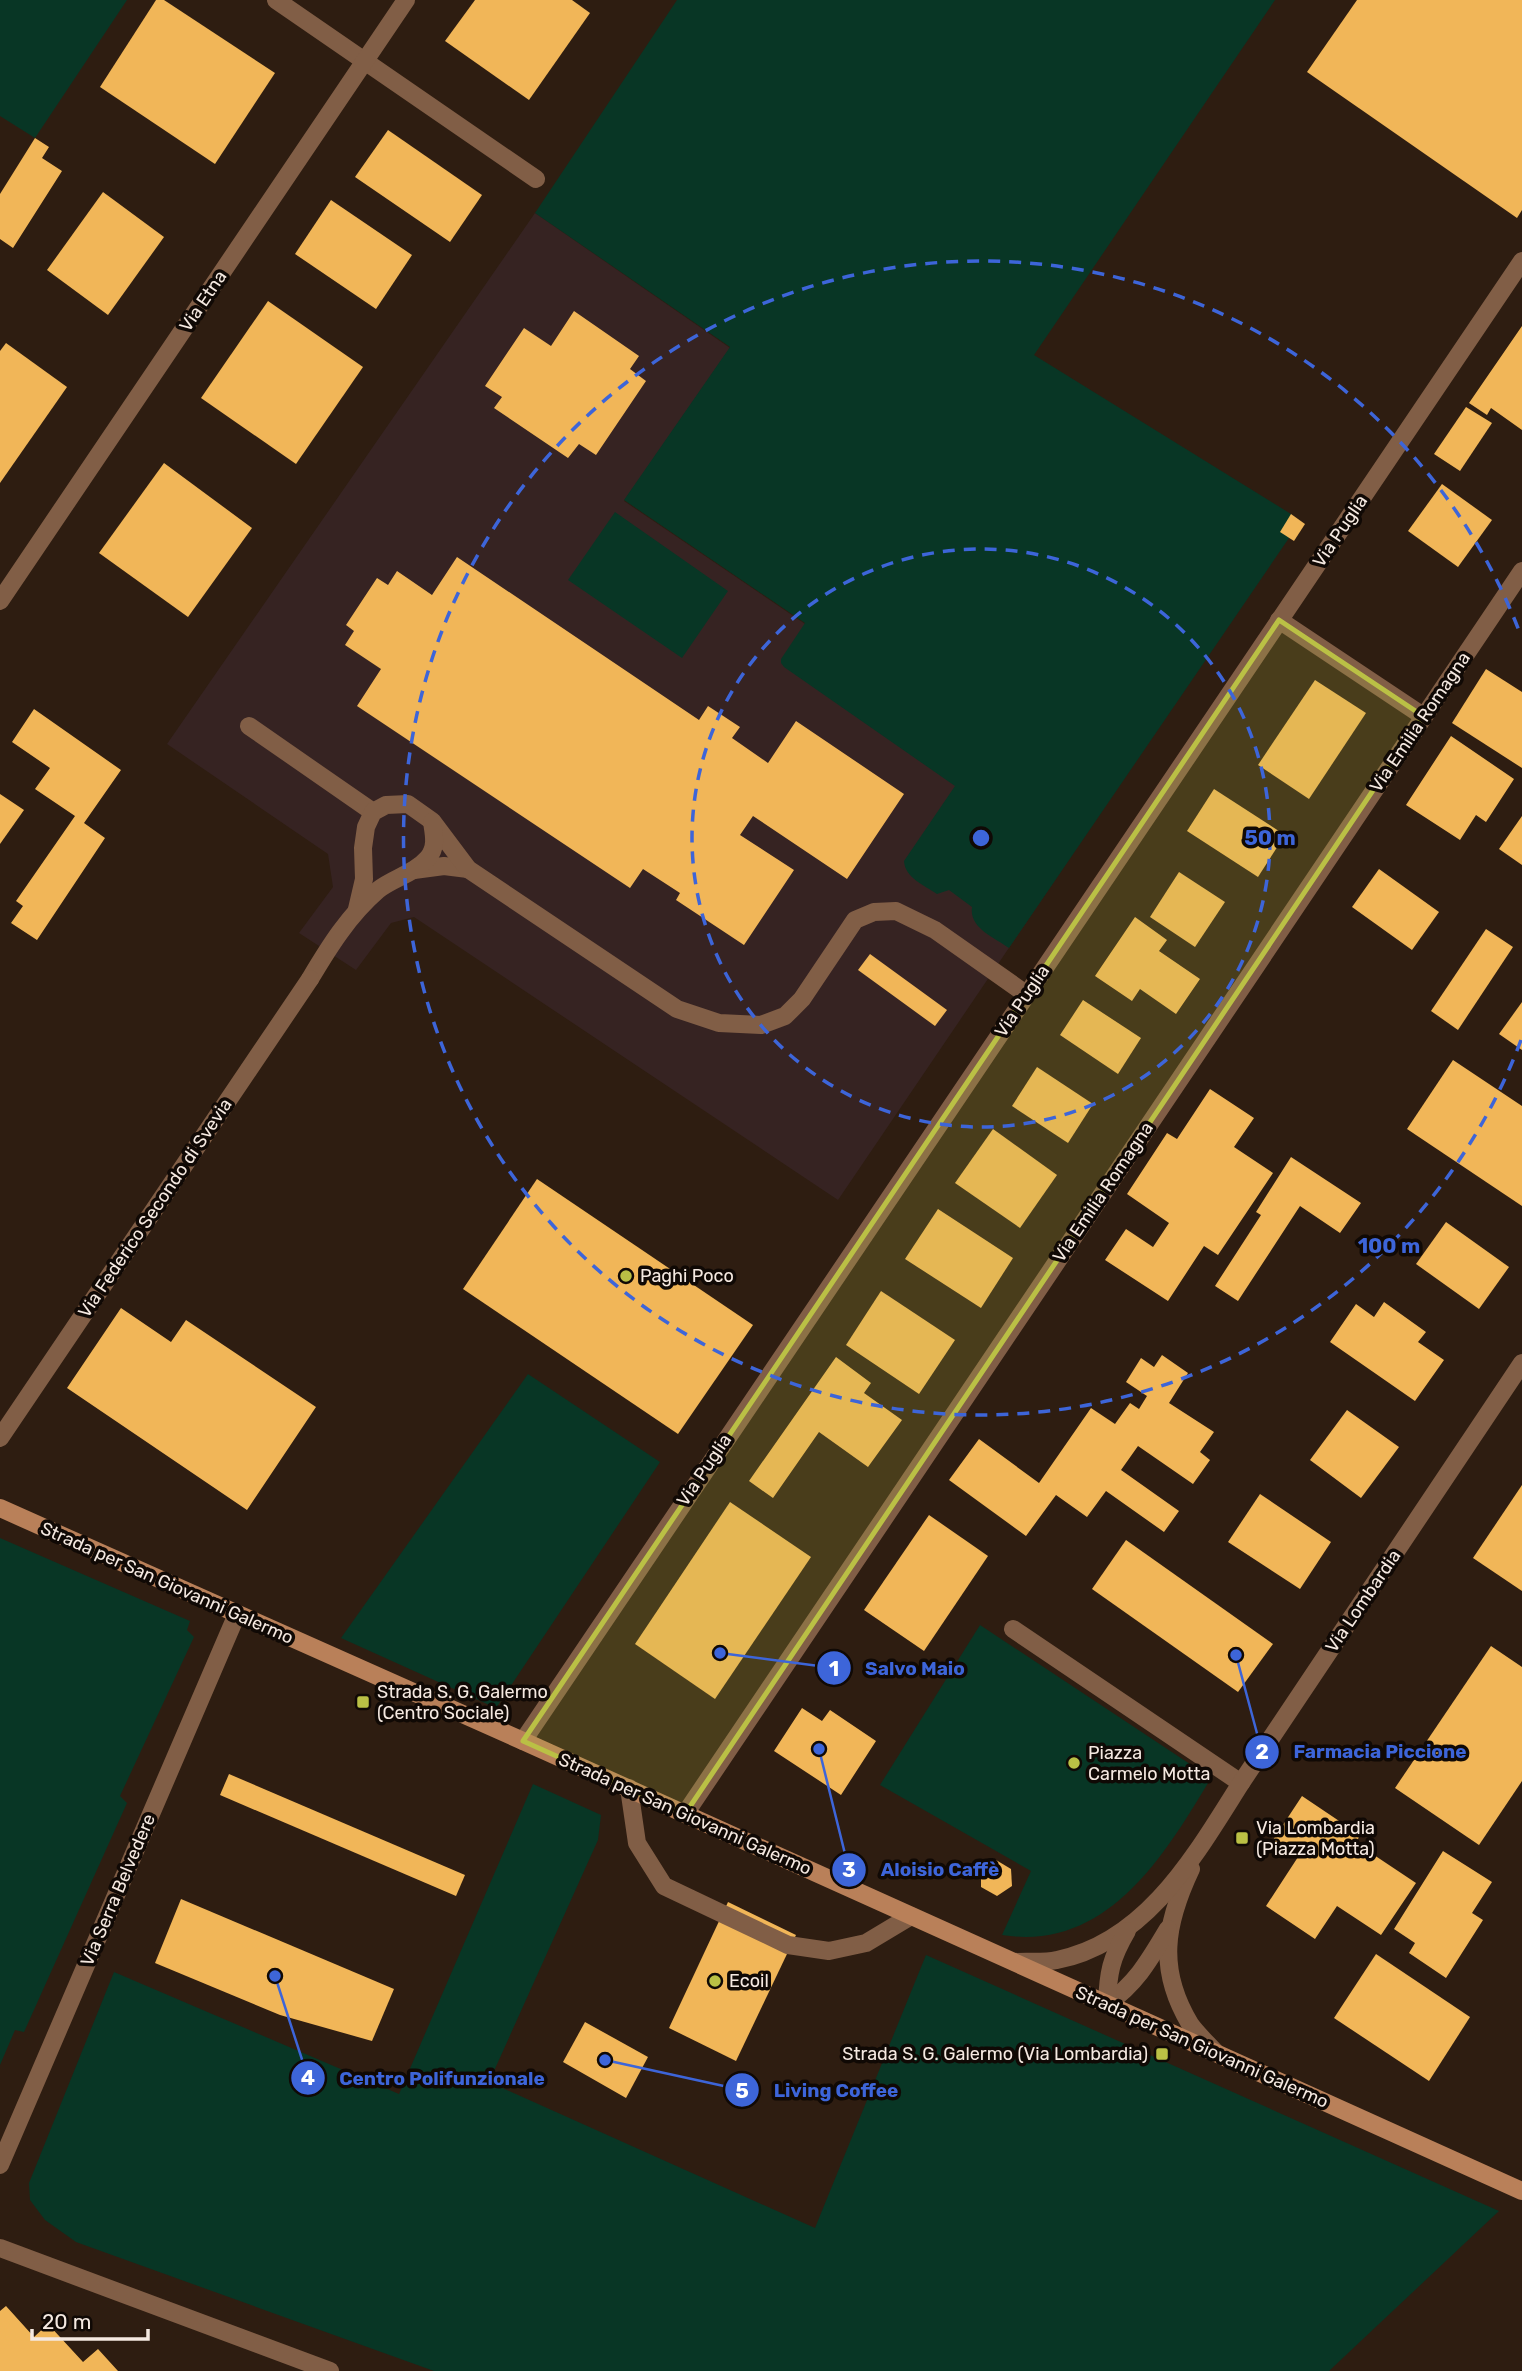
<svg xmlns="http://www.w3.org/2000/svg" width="1522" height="2371" font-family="Rubik,sans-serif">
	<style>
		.education { fill: #362322 }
		.green { fill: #083625 }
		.building { fill: #f1b658 }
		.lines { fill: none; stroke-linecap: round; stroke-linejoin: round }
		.service { stroke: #815e46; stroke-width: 18 }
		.minor { stroke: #815e46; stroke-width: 18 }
		.tertiary { stroke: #815e46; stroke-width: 18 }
		.secondary { stroke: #b98059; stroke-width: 18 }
		.marked { fill: #bac045; fill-opacity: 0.2; stroke: #bac045; stroke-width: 5; stroke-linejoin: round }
		.ring { fill: none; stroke: #3d65d9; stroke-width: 3.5; stroke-dasharray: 12 9 }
		.poi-dot { fill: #bac045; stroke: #100905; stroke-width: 2.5 }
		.labels { text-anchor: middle; stroke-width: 7; stroke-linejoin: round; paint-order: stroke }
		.street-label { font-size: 18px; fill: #f5e9e1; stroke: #100905 }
		.poi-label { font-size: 18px; fill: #f5e9e1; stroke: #100905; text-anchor: start }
		.centre { fill: #3d65d9; stroke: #100905; stroke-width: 3.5 }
		.ring-label { font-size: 21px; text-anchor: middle; font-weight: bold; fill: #3d65d9; stroke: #100905; stroke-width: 7; stroke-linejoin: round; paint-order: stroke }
		.leader { fill: none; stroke: #3d65d9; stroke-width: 2.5 }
		.callout-dot { fill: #3d65d9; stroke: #100905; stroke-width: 2.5 }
		.mark-label { font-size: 21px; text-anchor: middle; font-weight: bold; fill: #fff }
		.callout-label { font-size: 19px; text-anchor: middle; font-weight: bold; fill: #3d65d9; stroke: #100905; stroke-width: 7; stroke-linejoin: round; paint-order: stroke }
	</style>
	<rect width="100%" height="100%" fill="#2e1d11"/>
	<polygon class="education" points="535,213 730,348 624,501 1095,821 838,1200 414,917 391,923 356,970 299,933 333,887 328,854 167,744"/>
	<g class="green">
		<polygon points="0,0 127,0 35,138 0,116"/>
		<path d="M 677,0 L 1275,0 L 1034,355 L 1291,514 L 1289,538 L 1009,948 C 994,937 969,928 972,907 L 949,890 L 937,894 C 924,885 905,878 904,861 L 955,786 L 784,667 L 781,663 L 781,659 L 805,623 L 624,500 L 730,347 L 535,213 Z"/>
		<polygon points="615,512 728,591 682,658 568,580"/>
		<polygon points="528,1374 660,1462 496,1708 341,1638"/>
		<polygon points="0,1538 190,1621 187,1630 194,1637 120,1796 127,1803 24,2032 15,2030 0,2065"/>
		<path d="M 980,1625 L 1211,1778 C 1165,1855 1107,1952 1002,1935 L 1031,1871 L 880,1785 Z"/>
		<polygon points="533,1784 601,1815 598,1840 489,2082 815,2228 926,1955 1499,2211 1329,2371 434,2371 76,2242 45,2220 30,2200 29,2183 114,1972 399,2094"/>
	</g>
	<g class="building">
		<polygon points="156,0 164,0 275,73 215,164 100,87"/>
		<polygon points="475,0 572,0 590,13 529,100 445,41"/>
		<polygon points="1357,0 1522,0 1522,210 1517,218 1307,72"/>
		<polygon points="388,130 482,195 450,242 355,177"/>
		<polygon points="35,138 49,147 42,158 62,171 13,248 0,239 0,194"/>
		<polygon points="103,192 164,237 108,315 47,270"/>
		<polygon points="331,200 412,255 376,309 295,254"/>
		<polygon points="268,301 363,367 296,464 201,398"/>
		<polygon points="574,311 639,356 630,369 646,381 596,455 579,444 568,458 494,408 502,397 485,386 524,328 551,346"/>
		<polygon points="1522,326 1522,430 1491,408 1487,415 1469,403"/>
		<polygon points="6,343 67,387 0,483 0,351"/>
		<polygon points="1466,407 1492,423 1460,471 1434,454"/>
		<polygon points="164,463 252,528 188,617 99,553"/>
		<polygon points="1442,484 1492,520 1458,567 1408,531"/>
		<polygon points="1291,514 1305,524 1294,541 1280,532"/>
		<polygon points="457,557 699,720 708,706 740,727 732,738 768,763 796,721 904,794 847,879 753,816 740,835 794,870 744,945 676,900 680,893 643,869 630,888 357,706 381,669 345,645 354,631 346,625 377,578 388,585 397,571 432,595"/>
		<polygon points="1486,669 1522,692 1522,768 1452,723"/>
		<polygon points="1315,680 1366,713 1309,799 1258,765"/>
		<polygon points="34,709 121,770 84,823 105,838 37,940 11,923 23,906 16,901 75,816 35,789 50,768 12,742"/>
		<polygon points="1451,736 1514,779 1486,822 1476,815 1460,840 1406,805"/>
		<polygon points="1214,789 1285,835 1258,877 1187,831"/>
		<polygon points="0,794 24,810 0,844"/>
		<polygon points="1522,816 1522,865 1499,849"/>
		<polygon points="1379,869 1439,912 1412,950 1352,907"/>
		<polygon points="1179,872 1225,902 1195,947 1150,917"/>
		<polygon points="1135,917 1167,940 1159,951 1200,979 1176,1014 1140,989 1132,1001 1095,976"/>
		<polygon points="1486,929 1513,947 1458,1030 1431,1011"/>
		<polygon points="870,954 947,1010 935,1026 858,970"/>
		<polygon points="1083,1000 1141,1038 1118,1074 1060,1035"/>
		<polygon points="1522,1002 1522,1050 1499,1034"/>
		<polygon points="1453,1060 1522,1106 1522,1206 1407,1129"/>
		<polygon points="1037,1067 1093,1104 1068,1143 1012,1106"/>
		<polygon points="1210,1089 1254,1118 1234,1147 1273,1173 1218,1255 1204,1246 1168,1301 1105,1260 1126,1229 1153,1247 1169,1223 1127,1194 1167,1133 1177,1139"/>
		<polygon points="993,1129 1057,1175 1020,1228 955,1183"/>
		<polygon points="1291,1157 1361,1203 1340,1233 1300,1206 1238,1301 1215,1286 1261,1215 1256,1212"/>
		<polygon points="537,1179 753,1325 678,1434 463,1289"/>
		<polygon points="938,1209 1013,1258 981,1308 905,1259"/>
		<polygon points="1446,1222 1509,1267 1479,1309 1416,1264"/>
		<polygon points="881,1291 955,1340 919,1394 846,1345"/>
		<polygon points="1384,1302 1426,1332 1418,1342 1444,1360 1415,1401 1330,1342 1356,1304 1374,1317"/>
		<polygon points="121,1308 171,1342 186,1320 316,1407 247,1510 67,1388"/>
		<polygon points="1162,1355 1188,1373 1169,1403 1214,1432 1200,1452 1210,1460 1193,1484 1138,1446 1121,1470 1179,1511 1164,1532 1106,1491 1087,1517 1056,1495 1026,1536 949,1480 979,1439 1039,1483 1091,1408 1115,1424 1130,1403 1139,1409 1147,1396 1126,1382 1141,1358 1154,1367"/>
		<polygon points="836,1357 871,1383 864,1393 902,1420 868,1467 819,1432 773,1498 749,1481"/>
		<polygon points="1347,1410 1399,1447 1361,1498 1310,1460"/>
		<polygon points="1522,1485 1522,1591 1473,1558"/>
		<polygon points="1260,1494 1331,1542 1300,1589 1228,1542"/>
		<polygon points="730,1502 811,1557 715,1699 635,1644"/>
		<polygon points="929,1515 988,1556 924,1651 864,1610"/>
		<polygon points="1126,1540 1273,1644 1238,1692 1092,1589"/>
		<polygon points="1491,1646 1522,1667 1522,1781 1479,1845 1395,1788"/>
		<polygon points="802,1708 822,1721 830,1710 876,1741 841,1795 774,1751"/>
		<polygon points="229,1774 465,1875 456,1896 220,1795"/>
		<polygon points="1302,1796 1360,1835 1356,1843 1416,1883 1381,1935 1337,1906 1315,1939 1266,1906 1298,1857 1273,1840"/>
		<polygon points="1443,1851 1492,1882 1472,1913 1483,1920 1446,1978 1409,1953 1415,1943 1394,1929"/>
		<polygon points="996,1860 1011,1869 1012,1886 997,1896 981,1887 981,1869"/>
		<polygon points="181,1899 394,1989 372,2041 280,2015 155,1963"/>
		<polygon points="728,1902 796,1935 736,2061 669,2028"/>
		<polygon points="1376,1954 1470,2017 1429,2081 1334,2018"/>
		<polygon points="585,2022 648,2057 626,2098 563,2062"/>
		<polygon points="6,2306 34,2337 48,2324 83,2362 98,2349 118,2371 0,2371 0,2311"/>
	</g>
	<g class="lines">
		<g class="service">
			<polyline points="249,726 373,812"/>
			<polyline points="414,870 444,866 468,869"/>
			<polyline points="357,909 364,879 363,848 366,827 373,812 386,805 408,804 432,821 468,869 677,1009 719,1023 761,1025 785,1016 802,999 855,920 874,912 896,911 935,930 1026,994"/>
			<path d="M 310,979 C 329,947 349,915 378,890 C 393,878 414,874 428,858 C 437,847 434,835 432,822"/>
			<polyline points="629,1788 637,1843 664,1886 788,1945 829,1951 866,1943 911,1916"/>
		</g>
		<g class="minor">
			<polyline points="276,0 536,179"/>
			<polyline points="1279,620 1423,716"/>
			<polyline points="0,1438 310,979"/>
			<polyline points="1013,1629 1241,1783"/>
			<polyline points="523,1741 1522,261"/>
			<polyline points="685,1814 1522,571"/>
		</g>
		<g class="tertiary">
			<polyline points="0,601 406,0"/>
			<path d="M 1191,1869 C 1165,1924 1157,1969 1190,2024 C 1197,2034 1208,2044 1216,2053"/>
			<path d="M 1015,1962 C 1028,1961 1044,1963 1057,1960 C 1147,1942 1196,1854 1241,1783 L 1522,1363"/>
			<path d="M 1107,2004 C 1137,1983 1150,1959 1168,1929"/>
			<path d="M 1107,2004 C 1108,1973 1111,1958 1127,1931"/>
			<polyline points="0,2165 237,1614"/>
			<polyline points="0,2248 330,2371"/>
		</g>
		<polyline class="secondary" points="0,1508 523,1741 1522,2191"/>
	</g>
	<path class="marked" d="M 1279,620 L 1423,716 L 685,1814 L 523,1741 Z"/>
	<g class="ring">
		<circle cx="981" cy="838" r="289"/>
		<path d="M1521 1040A577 577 0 1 1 1521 636"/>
	</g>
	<g class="poi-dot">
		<circle cx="626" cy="1276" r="7"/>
		<rect x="356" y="1695" width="14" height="14" rx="3.5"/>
		<circle cx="1074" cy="1763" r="7"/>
		<rect x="1235" y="1831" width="14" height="14" rx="3.5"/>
		<circle cx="715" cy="1981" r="7"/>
		<rect x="1155" y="2047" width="14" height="14" rx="3.5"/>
	</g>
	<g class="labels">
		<g class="street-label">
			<text transform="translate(203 301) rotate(-56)" y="6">Via Etna</text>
			<text transform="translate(1340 531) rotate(-56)" y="6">Via Puglia</text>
			<text transform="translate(1420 722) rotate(-56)" y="6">Via Emilia Romagna</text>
			<text transform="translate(1022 1001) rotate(-56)" y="6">Via Puglia</text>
			<text transform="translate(1103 1192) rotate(-56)" y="6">Via Emilia Romagna</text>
			<text transform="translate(155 1208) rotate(-56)" y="6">Via Federico Secondo di Svevia</text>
			<text transform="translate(704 1470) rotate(-56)" y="6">Via Puglia</text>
			<text transform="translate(167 1583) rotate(24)" y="6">Strada per San Giovanni Galermo</text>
			<text transform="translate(1363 1601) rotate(-56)" y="6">Via Lombardia</text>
			<text transform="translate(685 1814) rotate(24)" y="6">Strada per San Giovanni Galermo</text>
			<text transform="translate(118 1890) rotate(-67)" y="6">Via Serra Belvedere</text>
			<text transform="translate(1202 2047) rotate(24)" y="6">Strada per San Giovanni Galermo</text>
		</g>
		<g class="poi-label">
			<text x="640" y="1282">Paghi Poco</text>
			<text x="377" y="1698">Strada S. G. Galermo<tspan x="377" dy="21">(Centro Sociale)</tspan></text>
			<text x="1088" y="1759">Piazza<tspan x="1088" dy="21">Carmelo Motta</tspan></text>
			<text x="1256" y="1834">Via Lombardia<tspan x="1256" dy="21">(Piazza Motta)</tspan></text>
			<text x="729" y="1987">Ecoil</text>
			<text x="1148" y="2060" text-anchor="end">Strada S. G. Galermo (Via Lombardia)</text>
		</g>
	</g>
	<circle cx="981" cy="838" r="10" class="centre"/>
	<g class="ring-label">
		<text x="1270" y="845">50 m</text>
		<text x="1389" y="1253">100 m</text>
	</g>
	<path class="leader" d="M720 1653L834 1668M1236 1655L1262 1752M819 1749L849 1870M275 1976L308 2078M605 2060L742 2090"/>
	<g class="callout-dot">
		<circle cx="720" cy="1653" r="7"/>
		<circle cx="1236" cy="1655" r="7"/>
		<circle cx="819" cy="1749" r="7"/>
		<circle cx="275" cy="1976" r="7"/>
		<circle cx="605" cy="2060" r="7"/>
		<circle cx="834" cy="1668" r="18"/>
		<circle cx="1262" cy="1752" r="18"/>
		<circle cx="849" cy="1870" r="18"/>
		<circle cx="308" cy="2078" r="18"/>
		<circle cx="742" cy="2090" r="18"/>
	</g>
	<g class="mark-label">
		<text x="834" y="1676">1</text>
		<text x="1262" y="1759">2</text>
		<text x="849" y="1877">3</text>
		<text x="308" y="2085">4</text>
		<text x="742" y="2098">5</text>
	</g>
	<g class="callout-label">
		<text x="915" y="1675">Salvo Maio</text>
		<text x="1380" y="1758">Farmacia Piccione</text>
		<text x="940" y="1876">Aloisio Caffè</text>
		<text x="442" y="2085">Centro Polifunzionale</text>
		<text x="836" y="2097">Living Coffee</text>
	</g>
	<path d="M32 2329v10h116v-10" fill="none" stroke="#f5e9e1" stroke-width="3.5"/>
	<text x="42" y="2329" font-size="21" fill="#f5e9e1" stroke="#100905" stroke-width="5" paint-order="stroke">20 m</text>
</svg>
